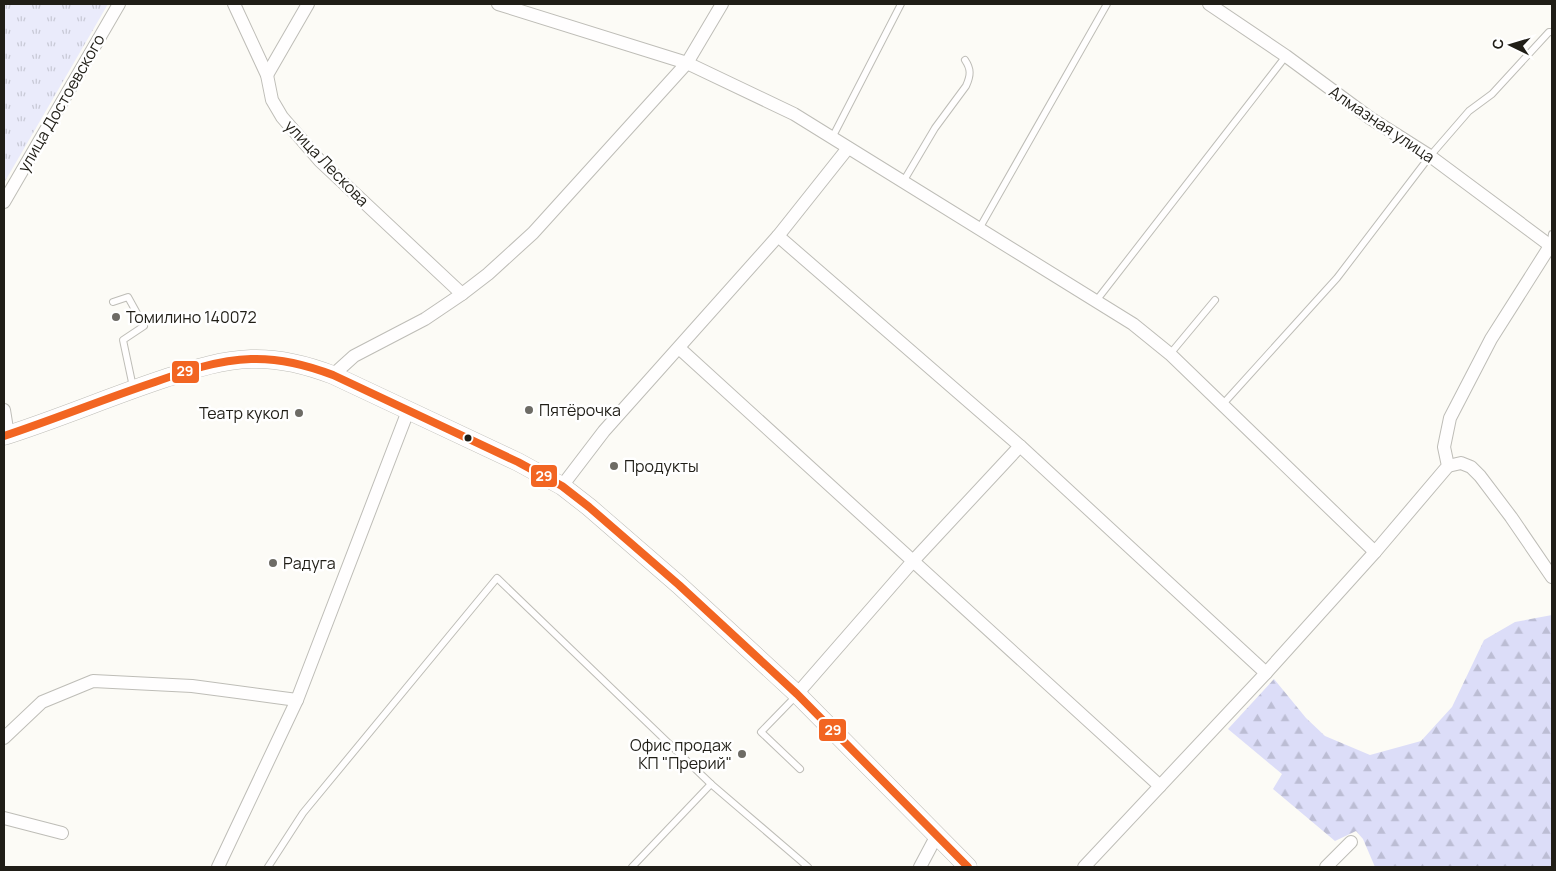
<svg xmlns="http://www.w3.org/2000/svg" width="1556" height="871" font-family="Manrope,sans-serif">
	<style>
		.grass { fill: url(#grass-tufts) }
		.forest { fill: url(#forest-firs) }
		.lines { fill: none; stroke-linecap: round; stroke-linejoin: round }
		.lane-casing { stroke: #bebdb7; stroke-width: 8 }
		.street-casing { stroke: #bebdb7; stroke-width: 14 }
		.secondary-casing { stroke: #bebdb7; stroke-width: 19 }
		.lane { stroke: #fffefe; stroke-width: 6 }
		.street { stroke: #fffefe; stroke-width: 12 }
		.secondary { stroke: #fffefe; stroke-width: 18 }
		.bus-1-casing { stroke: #fff; stroke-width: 11 }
		.bus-1 { stroke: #f26522; stroke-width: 8 }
		.poi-dot { fill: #6d6b65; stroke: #fff; stroke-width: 2 }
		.bus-dot { fill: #201e17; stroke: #fff; stroke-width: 2 }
		.labels { text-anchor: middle; stroke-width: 5; stroke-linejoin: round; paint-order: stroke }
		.street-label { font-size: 16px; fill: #201e17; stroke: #fff }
		.poi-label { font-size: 16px; fill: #201e17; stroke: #fff; text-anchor: start }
		.line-badge { stroke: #fff; stroke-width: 2 }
		.badge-label { font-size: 14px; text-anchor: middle; font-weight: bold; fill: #fff }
	</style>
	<defs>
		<pattern id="grass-tufts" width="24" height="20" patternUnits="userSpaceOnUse" patternTransform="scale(1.25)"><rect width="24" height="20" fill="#eaebfb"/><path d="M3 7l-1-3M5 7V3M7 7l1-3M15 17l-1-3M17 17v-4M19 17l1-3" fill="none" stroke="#c8c9d6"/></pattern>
		<pattern id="forest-firs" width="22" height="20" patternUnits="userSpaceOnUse" patternTransform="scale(1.25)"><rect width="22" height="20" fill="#dcddf8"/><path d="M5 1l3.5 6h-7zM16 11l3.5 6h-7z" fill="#bcbdd4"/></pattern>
	</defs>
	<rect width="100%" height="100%" fill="#fcfbf6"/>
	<polygon class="grass" points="4,4 108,4 4,183"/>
	<polygon class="forest" points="1552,615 1552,867 1375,867 1363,839 1356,831 1335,841 1273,789 1282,774 1228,729 1274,679 1306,718 1325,736 1370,755 1421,741 1452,707 1484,640 1515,622"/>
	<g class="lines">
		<defs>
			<g id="lane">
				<polyline points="832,138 901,4"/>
				<path d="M 903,182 L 935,128 L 966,86 C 971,75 971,69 965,60"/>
				<polyline points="979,229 1107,4"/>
				<polyline points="1550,246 1552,234"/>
				<polyline points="1096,301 1286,56"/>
				<polyline points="113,302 128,297 144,326 123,340 133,387"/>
				<polyline points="1170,354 1215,300"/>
				<polyline points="1223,404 1337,278 1430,156 1469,111 1492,94 1549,32 1552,32"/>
				<polyline points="796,696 761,732 800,769"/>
				<polyline points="268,867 303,813 497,578 711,784 808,867"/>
				<polyline points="632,867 711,784"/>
			</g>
			<g id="street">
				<polyline points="234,4 267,75 272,100 282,117 320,161 462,294"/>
				<polyline points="498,4 687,63 794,114 1133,324 1170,354 1375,552 1448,466 1444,447 1450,418 1491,339 1550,246"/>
				<polyline points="1209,4 1286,56 1370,118 1430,156 1552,247"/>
				<polyline points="267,75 308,4"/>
				<polyline points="4,202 119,4"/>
				<polyline points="778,236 1020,446 1266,673"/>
				<polyline points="679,348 1160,786"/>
				<polyline points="333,375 354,356 425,319 462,294 488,274 533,233 687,63 722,4"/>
				<polyline points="4,410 8,435"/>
				<polyline points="1448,466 1461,463 1471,467 1480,476 1511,517 1552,577"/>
				<polyline points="562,486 604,431 778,236 848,148"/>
				<polyline points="797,694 913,561 1020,446"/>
				<polyline points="4,738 42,702 93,681 192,686 297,700"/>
				<polyline points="4,818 62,833"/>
				<polyline points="218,867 297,700 408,411"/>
				<polyline points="920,867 937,835"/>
				<polyline points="1084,867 1266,673 1375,552"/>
				<polyline points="1326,867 1351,842"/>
			</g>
			<path id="secondary" d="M 4,436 C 58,419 111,396 166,378 C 194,369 221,360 251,359 C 280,358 307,365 333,375 L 518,462 L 562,486 L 589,507 L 679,585 L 797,694 L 968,867"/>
		</defs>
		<use href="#lane" class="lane-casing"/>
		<use href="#street" class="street-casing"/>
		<use href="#secondary" class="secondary-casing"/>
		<use href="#lane" class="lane"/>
		<use href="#street" class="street"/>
		<use href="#secondary" class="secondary"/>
		<defs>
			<path id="bus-1" d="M 4,436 C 55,419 104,399 155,382 C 186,371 218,360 251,359 C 279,358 307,365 333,375 L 518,462 L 562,486 L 589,507 L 679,585 L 797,694 L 968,867"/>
		</defs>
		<use href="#bus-1" class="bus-1-casing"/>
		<use href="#bus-1" class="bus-1"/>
	</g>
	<g class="poi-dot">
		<circle cx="116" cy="317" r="5"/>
		<circle cx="529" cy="410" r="5"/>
		<circle cx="299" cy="413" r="5"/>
		<circle cx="614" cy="466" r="5"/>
		<circle cx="273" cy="563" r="5"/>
		<circle cx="742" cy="754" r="5"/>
	</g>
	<circle class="bus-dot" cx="468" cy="438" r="4.5"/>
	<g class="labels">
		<g class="street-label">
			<text transform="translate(61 103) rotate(-60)" y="6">улица Достоевского</text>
			<text transform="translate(1382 124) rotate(34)" y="6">Алмазная улица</text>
			<text transform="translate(327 163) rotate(46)" y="6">улица Лескова</text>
		</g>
		<g class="poi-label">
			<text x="126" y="323">Томилино 140072</text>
			<text x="539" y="416">Пятёрочка</text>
			<text x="289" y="419" text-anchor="end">Театр кукол</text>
			<text x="624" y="472">Продукты</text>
			<text x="283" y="569">Радуга</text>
			<text x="732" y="751" text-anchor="end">Офис продаж<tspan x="732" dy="18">КП "Прерий"</tspan></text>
		</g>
	</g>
	<g class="line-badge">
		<rect x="171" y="360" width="29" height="24" rx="5" fill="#f26522"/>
		<rect x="530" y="464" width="28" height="24" rx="5" fill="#f26522"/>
		<rect x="818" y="718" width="29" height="24" rx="5" fill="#f26522"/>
	</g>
	<g class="badge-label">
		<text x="185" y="376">29</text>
		<text x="544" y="481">29</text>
		<text x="833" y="735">29</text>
	</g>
	<rect width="1556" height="871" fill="none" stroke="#201e17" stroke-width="10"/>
	<g transform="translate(1511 45) rotate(275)" stroke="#ffffff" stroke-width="4" paint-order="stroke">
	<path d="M0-4L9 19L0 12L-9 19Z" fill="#201e17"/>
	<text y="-8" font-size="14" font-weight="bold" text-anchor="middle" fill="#201e17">С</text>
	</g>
</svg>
